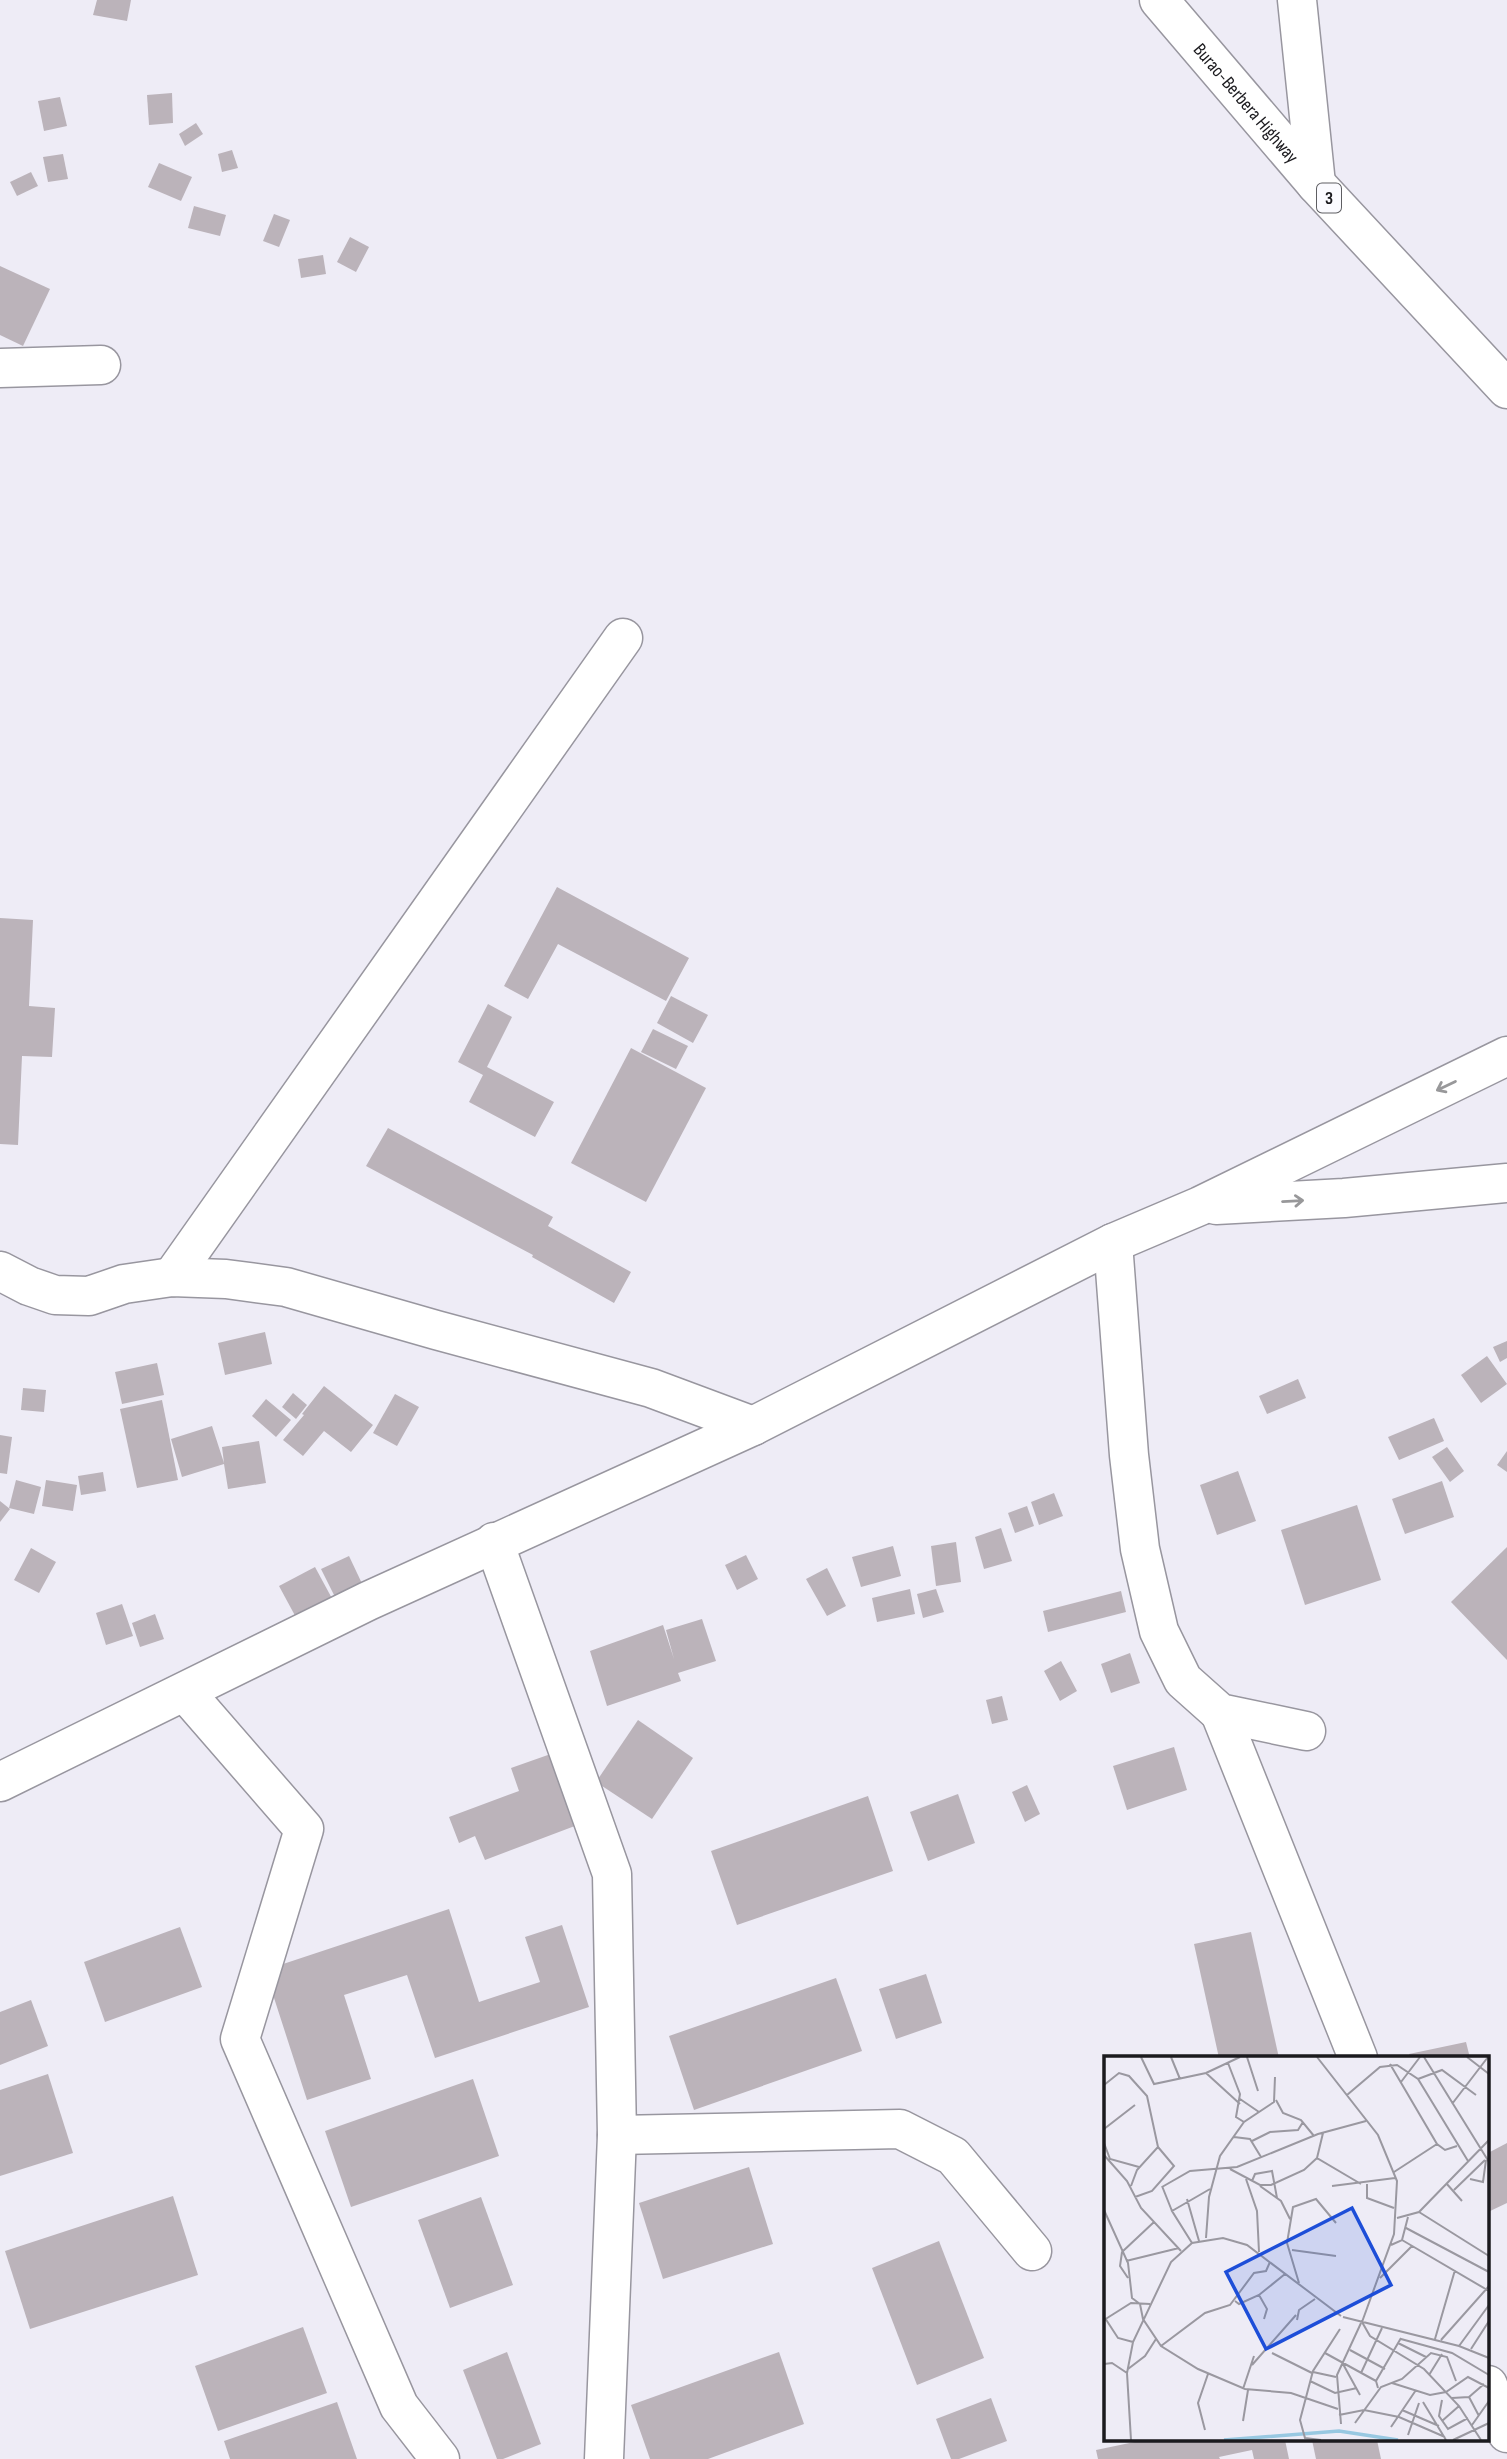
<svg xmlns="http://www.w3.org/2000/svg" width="1507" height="2459" font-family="'Sofia Sans Condensed',sans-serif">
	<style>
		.building { fill: #bbb3ba }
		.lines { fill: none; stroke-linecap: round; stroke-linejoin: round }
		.minor-casing { stroke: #98969f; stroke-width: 41 }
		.highway-casing { stroke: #98969f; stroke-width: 41 }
		.minor { stroke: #fff; stroke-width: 38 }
		.highway { stroke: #fff; stroke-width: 38 }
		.oneway { stroke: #98989a }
		.labels { text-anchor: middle; stroke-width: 6; stroke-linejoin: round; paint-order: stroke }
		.shield { fill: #fbfbff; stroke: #5e5e62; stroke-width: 2 }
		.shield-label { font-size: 18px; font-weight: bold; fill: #1b1a1e }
		.street-label { font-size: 19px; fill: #1b1a1e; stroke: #fbfbff }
		.inset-river { fill: none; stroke: #98c8e1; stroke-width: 3.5 }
		.inset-road { fill: none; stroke: #9a98a0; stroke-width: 2 }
		.view { fill: #1d4ed8; fill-opacity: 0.15; stroke: #1d4ed8; stroke-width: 3.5 }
		.inset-edge { fill: none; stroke: #1b1a1e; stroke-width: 3.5 }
	</style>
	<rect width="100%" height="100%" fill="#eeecf6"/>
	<g class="building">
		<polygon points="97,0 131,0 127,21 93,15"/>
		<polygon points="172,93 173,123 149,125 147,95"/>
		<polygon points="60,97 67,126 44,131 38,101"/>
		<polygon points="196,123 203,134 185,146 179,134"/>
		<polygon points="232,150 238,168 222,172 218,154"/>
		<polygon points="63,154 68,179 48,182 43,157"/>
		<polygon points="159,163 192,177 181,201 148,187"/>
		<polygon points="31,172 38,186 17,196 10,182"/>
		<polygon points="194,206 226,215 220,236 188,228"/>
		<polygon points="274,214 290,220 279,247 263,241"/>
		<polygon points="350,237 369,247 356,272 337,262"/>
		<polygon points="323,255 326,274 301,278 298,259"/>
		<polygon points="0,266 50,289 23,346 0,335"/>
		<polygon points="557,887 689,958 666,1001 558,944 528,999 504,986"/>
		<polygon points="0,918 33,920 29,1006 55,1008 52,1057 22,1056 18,1145 0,1144"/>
		<polygon points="671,996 708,1015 693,1043 657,1023"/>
		<polygon points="488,1004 512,1017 487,1067 554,1102 535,1137 469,1102 483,1075 458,1062"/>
		<polygon points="653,1029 688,1046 676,1069 641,1052"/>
		<polygon points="631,1048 706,1088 646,1202 571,1163"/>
		<polygon points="388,1128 553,1217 548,1226 631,1272 614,1303 532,1257 533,1255 366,1166"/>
		<polygon points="265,1332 272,1364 225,1375 218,1343"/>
		<polygon points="1507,1341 1507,1358 1500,1362 1493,1347"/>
		<polygon points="1487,1356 1507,1384 1481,1403 1461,1375"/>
		<polygon points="157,1363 164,1395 122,1404 115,1372"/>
		<polygon points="1298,1379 1306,1398 1267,1414 1259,1396"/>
		<polygon points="324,1386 373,1425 351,1452 324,1431 303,1456 283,1440 304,1415 302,1414"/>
		<polygon points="23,1388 46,1390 44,1412 21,1410"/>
		<polygon points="293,1393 307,1405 296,1419 282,1407"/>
		<polygon points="395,1394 419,1407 397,1446 373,1433"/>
		<polygon points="266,1399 291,1420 276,1437 252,1416"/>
		<polygon points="162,1400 178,1480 137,1488 120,1409"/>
		<polygon points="1434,1418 1444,1441 1399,1460 1388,1437"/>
		<polygon points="212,1426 224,1463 222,1447 259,1441 266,1483 228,1489 224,1464 182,1477 171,1439"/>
		<polygon points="0,1435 12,1437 7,1474 0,1473"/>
		<polygon points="1447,1447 1464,1471 1450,1482 1432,1457"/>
		<polygon points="1507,1451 1507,1472 1497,1465"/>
		<polygon points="1238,1471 1256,1521 1217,1535 1200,1485"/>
		<polygon points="103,1472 106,1491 81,1495 78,1476"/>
		<polygon points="16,1480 41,1487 34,1514 9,1508"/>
		<polygon points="46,1480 77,1485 73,1511 42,1506"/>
		<polygon points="1442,1481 1454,1517 1405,1534 1392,1499"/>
		<polygon points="1054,1493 1063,1516 1039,1525 1031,1502"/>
		<polygon points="0,1501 10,1509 0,1522"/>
		<polygon points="1357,1505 1381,1580 1305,1605 1281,1530"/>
		<polygon points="1027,1506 1034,1526 1015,1533 1008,1513"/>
		<polygon points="1001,1528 1012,1561 984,1569 975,1537"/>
		<polygon points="956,1542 961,1582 936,1586 931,1546"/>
		<polygon points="893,1546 901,1576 861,1587 852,1557"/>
		<polygon points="1507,1547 1507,1660 1451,1602"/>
		<polygon points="31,1548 56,1562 39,1593 14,1580"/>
		<polygon points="746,1555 758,1579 737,1590 725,1565"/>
		<polygon points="349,1556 366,1592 339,1605 321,1569"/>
		<polygon points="315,1567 335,1604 299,1623 279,1586"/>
		<polygon points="827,1568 846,1606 827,1616 806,1579"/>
		<polygon points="910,1589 915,1614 877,1622 872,1598"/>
		<polygon points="936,1589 944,1612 923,1618 917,1594"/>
		<polygon points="1121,1591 1126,1612 1048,1632 1043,1611"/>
		<polygon points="122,1604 133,1636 106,1645 96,1613"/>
		<polygon points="155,1614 164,1639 140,1647 132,1623"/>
		<polygon points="702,1619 716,1661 678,1673 681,1681 607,1706 590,1651 663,1625 674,1659 666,1630"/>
		<polygon points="1130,1653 1140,1683 1111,1693 1101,1664"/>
		<polygon points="1061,1661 1077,1691 1060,1701 1044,1671"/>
		<polygon points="1002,1696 1008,1720 992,1724 986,1700"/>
		<polygon points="638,1720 693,1758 652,1819 596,1782"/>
		<polygon points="1174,1747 1187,1790 1127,1810 1113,1766"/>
		<polygon points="562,1750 588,1821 485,1860 475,1836 459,1843 449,1817 519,1791 511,1768"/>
		<polygon points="1027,1785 1040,1814 1025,1822 1012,1792"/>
		<polygon points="958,1794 975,1843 928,1861 910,1812"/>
		<polygon points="868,1796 893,1871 737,1925 711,1851"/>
		<polygon points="449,1909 479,2002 540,1982 525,1937 562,1925 589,2007 435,2058 407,1975 344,1995 371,2079 307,2100 265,1970"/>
		<polygon points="180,1927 202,1987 105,2022 84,1962"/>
		<polygon points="1251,1932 1279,2058 1219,2058 1194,1944"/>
		<polygon points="926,1974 942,2023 896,2039 879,1989"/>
		<polygon points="836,1978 862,2051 694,2110 669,2036"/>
		<polygon points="31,2000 48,2046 0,2065 0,2012"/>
		<polygon points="1466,2042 1470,2058 1410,2058 1409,2054"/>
		<polygon points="48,2074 73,2153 0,2176 0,2090"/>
		<polygon points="473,2079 499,2156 351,2207 325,2131"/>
		<polygon points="1507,2143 1507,2203 1488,2212 1488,2153"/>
		<polygon points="749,2167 773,2244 663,2279 639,2203"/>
		<polygon points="173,2196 198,2275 30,2329 5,2251"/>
		<polygon points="481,2197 513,2285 450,2308 418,2220"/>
		<polygon points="939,2241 984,2358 917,2385 872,2268"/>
		<polygon points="303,2327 327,2393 218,2431 195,2366"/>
		<polygon points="507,2352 541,2444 503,2459 497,2459 463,2370"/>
		<polygon points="779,2352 804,2424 708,2459 650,2459 631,2405"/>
		<polygon points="991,2398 1007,2441 959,2459 951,2459 936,2419"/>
		<polygon points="337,2402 357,2459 230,2459 224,2441"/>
		<polygon points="1144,2440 1285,2440 1289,2459 1254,2459 1252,2450 1219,2457 1220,2459 1098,2459 1096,2450"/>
		<polygon points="1312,2440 1377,2440 1381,2459 1316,2459"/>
	</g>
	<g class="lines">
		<defs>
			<g id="minor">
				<polyline points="1297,0 1316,184"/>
				<polyline points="0,368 101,365"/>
				<polyline points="1113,1243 1129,1455 1140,1549 1159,1631 1183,1680 1220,1713 1306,1731"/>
				<polyline points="0,1271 29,1286 55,1295 89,1296 124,1284 172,1277 226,1279 286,1287 436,1330 651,1388 753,1426"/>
				<polyline points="172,1277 623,638"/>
				<polyline points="494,1542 612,1874 617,2135 604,2459"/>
				<polyline points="185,1692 304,1829 240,2039 399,2406 440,2459"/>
				<polyline points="1220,1713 1358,2058"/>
				<polyline points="617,2135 900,2129 953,2156 1032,2251"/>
				<polyline points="1488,2385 1507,2433"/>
			</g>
			<g id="highway">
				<path id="s1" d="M 1159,0 L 1316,184 L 1507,389"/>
				<polyline points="1216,1205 1344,1198 1507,1183"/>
				<polyline points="0,1782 368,1601 753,1426 1113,1243 1200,1206 1507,1056"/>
			</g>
		</defs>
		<use href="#minor" class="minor-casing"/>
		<use href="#highway" class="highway-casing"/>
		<use href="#minor" class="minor"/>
		<use href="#highway" class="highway"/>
	</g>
	<defs><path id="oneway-shaft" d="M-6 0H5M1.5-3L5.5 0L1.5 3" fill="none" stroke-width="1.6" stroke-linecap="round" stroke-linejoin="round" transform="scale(1.75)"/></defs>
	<g class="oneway">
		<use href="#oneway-shaft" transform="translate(1446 1086) rotate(154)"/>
		<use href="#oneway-shaft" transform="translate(1293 1201) rotate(-3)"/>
	</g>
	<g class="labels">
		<rect class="shield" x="1317" y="183.5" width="24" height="29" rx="5"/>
		<g class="shield-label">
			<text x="1329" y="204">3</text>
		</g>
		<g class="street-label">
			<text dy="7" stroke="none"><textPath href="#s1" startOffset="135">Burao-Berbera Highway</textPath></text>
		</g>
	</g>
	<g transform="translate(1104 2056)">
		<rect width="385" height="385" fill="#eeecf6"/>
		<path class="inset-river" d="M 120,384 L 235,375 L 294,384"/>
		<path class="inset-road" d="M 37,1 L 50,28 L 102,17 L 136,1M 67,1 L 76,23M 143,1 L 154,35M 213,1 L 274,79 L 293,125 L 290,178 L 258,266M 320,1 L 385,106M 363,1 L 385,18M 124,7 L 136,38 L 132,61 L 140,66M 286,8 L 333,88 L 341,94 L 353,90M 102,17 L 136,48M 314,23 L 338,14 L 372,39M 297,26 L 316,1M 0,29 L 15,17 L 25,20 L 43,40 L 54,91 L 33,114 L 27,130M 243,39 L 276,11 L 293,9 L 314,23 L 364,105M 136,43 L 155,56M 172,44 L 179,57 L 197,64 L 210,80M 348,48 L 384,1M 0,73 L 31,49M 219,77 L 213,102 L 257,128M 130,81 L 146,83 L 157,101M 148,85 L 166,76 L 194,74 L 199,66M 0,87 L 6,103 L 35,111M 0,99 L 23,125 L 37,152 L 77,195M 126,113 L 156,129 L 167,129 L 200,114 L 213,102M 290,116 L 333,88M 142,123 L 153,155 L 155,196M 366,123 L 379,126 L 382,104M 148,125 L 151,118 L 168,115 L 173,142M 342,127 L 358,145M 263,128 L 263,142 L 290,152M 58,130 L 68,155M 156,130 L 177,145 L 186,163M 228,130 L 291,122M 58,131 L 86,115 L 133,111 L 214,78 L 262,65M 350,134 L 381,104M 31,141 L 48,135 L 70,110 L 54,91M 83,143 L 95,185M 0,154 L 24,207 L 28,242 L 36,248 L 39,263 L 57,290 L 94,313 L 141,333 L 187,337 L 234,353M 315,156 L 385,200M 293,162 L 315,156 L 385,84M 302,172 L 385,216M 102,182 L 105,141 L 116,100 L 140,66 L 170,46 L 171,21M 298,184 L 304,161M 88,187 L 68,155 L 106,133M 287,189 L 298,184 L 385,235M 188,194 L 232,200M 22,205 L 75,192M 24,222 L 16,210 L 18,196 L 50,166M 276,222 L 308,190M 195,227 L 183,187 L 189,151 L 212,143 L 232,167M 155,239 L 163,253 L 160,263M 131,245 L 135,248 L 155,239 L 181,218M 239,261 L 355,290 L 385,302M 1,262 L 14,282 L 29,286M 0,264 L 27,247 L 46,248M 193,264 L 195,254 L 211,243M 258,266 L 266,280 L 320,313 L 355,350 L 377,384M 297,283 L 348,297 L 385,319M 331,283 L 351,214M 337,284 L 385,230M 294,287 L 322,301M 57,290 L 101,257 L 126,249 L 150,217 L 162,215 L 166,206M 355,290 L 385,249M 367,293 L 385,265M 246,294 L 281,313M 168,297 L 208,317M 221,297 L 272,325M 0,308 L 8,307 L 23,317M 239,308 L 256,339M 148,309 L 192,259M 24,313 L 41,300 L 52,283M 209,316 L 232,321M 257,317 L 278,272M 325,319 L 338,298M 206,325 L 231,337 L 253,332M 288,327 L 326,339 L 342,336 L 364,321 L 385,332M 274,332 L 272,325 L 297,282M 139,333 L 150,300M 365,341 L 375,360M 348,342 L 365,341 L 380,328M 338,344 L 335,360 L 344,373 L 364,362M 319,346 L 342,384M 298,354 L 335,370M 235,359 L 260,354 L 295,361 L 341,381M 139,365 L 144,334M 338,365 L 355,350M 251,367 L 277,331 L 298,323 L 327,297 L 343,301 L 352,325M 237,368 L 233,319 L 257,267M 368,369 L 385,345M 287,371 L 312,334M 101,374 L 94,347 L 104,318M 304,379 L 315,347M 27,384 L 23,317 L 29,286 L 67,206 L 88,187 L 119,182 L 143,189 L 237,260M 217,384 L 201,382 L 196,364 L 209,315 L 236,273M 349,384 L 385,367"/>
		<path class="view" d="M 248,152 L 287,229 L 162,293 L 122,216 Z"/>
		<rect width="385" height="385" class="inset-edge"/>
	</g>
</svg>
